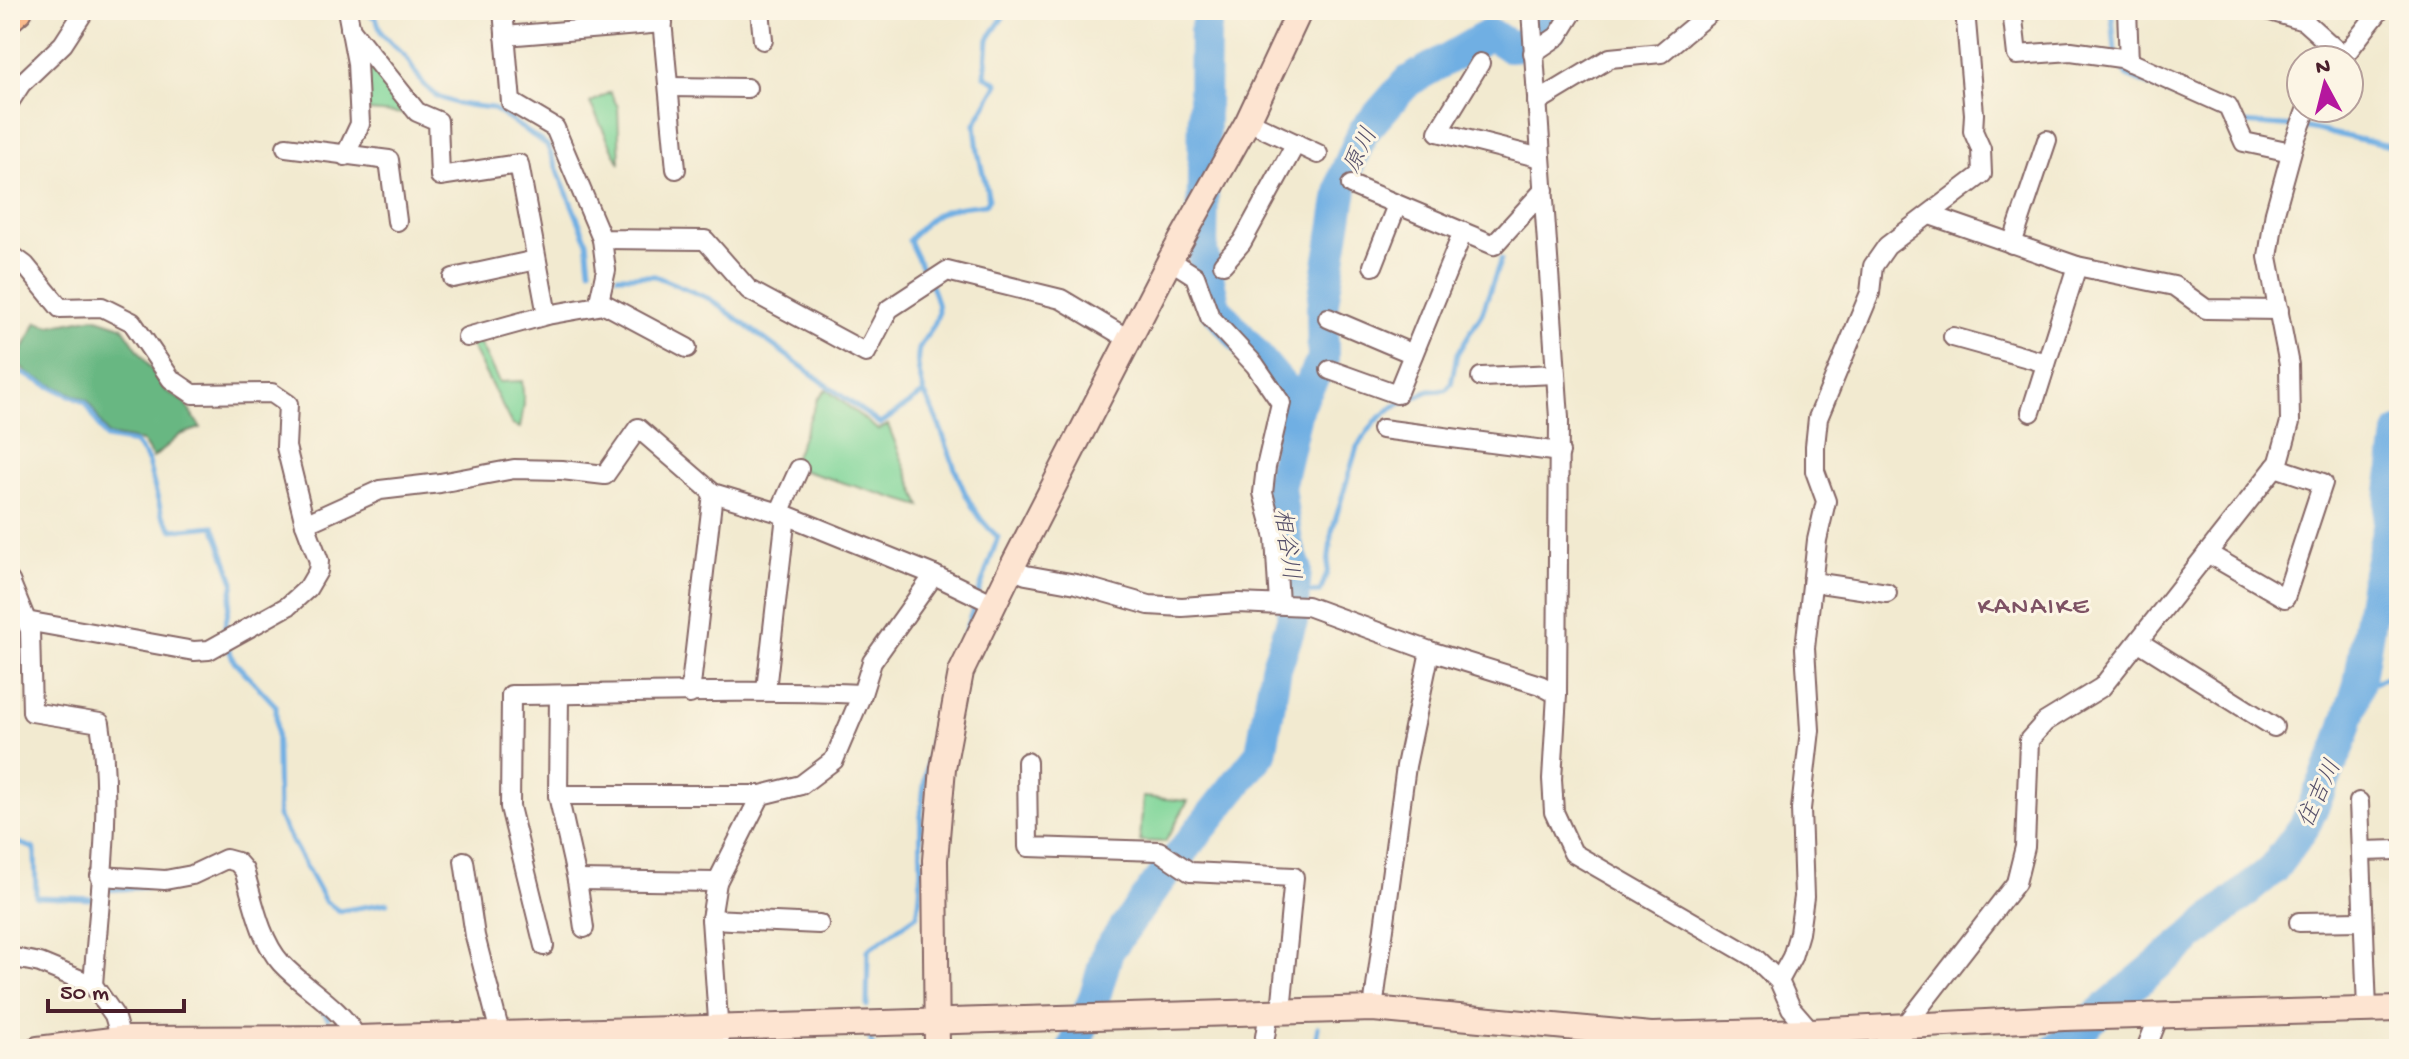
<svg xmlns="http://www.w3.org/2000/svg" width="2409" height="1059" font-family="'Gochi Hand','Klee One',sans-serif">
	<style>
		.green { fill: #80d69a; stroke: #657a62; stroke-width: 2 }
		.forest { fill: #68b782; stroke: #596b56; stroke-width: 2 }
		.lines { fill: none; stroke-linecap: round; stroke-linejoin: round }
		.stream { stroke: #70afe3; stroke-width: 5 }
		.river { stroke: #70afe3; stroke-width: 32 }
		.street-casing { stroke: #856665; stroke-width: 22 }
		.secondary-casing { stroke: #856665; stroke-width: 28 }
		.primary-casing { stroke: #856665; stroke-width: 32 }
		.street { stroke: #fff; stroke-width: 18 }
		.secondary { stroke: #fde4d1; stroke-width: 24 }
		.primary { stroke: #fbbb8d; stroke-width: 28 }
		.labels { text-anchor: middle; stroke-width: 6; stroke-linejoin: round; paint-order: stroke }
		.water-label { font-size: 24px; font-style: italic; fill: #57516b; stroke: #fcf5e5 }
		.quarter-label { font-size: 26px; letter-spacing: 2px; fill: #7e5264; stroke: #fcf5e5 }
	</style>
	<rect width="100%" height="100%" fill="#fcf5e5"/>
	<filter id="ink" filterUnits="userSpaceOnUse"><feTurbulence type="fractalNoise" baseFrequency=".0125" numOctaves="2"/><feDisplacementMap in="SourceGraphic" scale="16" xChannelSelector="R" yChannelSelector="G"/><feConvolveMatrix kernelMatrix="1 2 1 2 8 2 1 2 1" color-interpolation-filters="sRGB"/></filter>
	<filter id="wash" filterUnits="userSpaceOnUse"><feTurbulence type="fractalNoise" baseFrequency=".006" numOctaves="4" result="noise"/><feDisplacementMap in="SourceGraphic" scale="32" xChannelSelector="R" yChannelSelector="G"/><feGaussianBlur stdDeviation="1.8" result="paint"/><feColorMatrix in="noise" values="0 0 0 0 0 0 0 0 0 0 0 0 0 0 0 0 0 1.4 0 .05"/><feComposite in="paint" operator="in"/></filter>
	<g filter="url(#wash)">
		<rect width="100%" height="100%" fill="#f2ead0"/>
		<g class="green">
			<polygon points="360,53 408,114 369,111"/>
			<polygon points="610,92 618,107 620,164 590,103"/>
			<polygon points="478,340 499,382 522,381 524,405 520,428 512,425 469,342"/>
			<polygon points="826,389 878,430 888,425 921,506 791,467 818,398"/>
			<polygon points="1143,797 1188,801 1165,842 1140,841"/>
		</g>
		<polygon class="forest" points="94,317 122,326 166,391 184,402 201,428 180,435 153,458 142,441 108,435 88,401 30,375 16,362 37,322 50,326"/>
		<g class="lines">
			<g class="stream">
				<polyline points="357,10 376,18 382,34 406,57 423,84 438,97 458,104 492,108 547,145 587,241 590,269"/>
				<polyline points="2108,10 2112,16 2115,51"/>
				<polyline points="2117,61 2127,76 2226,117"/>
				<polyline points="2243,123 2308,128 2399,148"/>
				<path d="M 618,276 L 655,276 L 710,299 L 880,424 L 924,393 C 952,440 954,500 998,537 L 958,652"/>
				<polyline points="10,364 13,369 86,403 106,438 135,443 147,459 162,515 173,530 214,526 234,582 223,636"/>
				<path d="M 924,393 C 921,380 915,363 919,349 C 924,336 938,326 938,310 C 937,290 916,260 909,240 C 938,207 944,209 986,204 L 989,199 L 978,152 L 975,124 L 998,83 L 985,76 L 988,39 L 1008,10"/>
				<polyline points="1294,593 1320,592 1327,573 1332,531 1357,447 1375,422 1393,407 1429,391 1446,390 1451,384 1457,354 1482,313 1501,259"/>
				<polyline points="227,645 234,661 276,706 278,816 325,901 339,911 387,903"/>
				<polyline points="2375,682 2399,671"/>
				<polyline points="10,736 11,734"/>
				<polyline points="10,840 33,848 35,852 36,897 97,899"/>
				<polyline points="221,871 234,871 238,882"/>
				<polyline points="107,890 149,887"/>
				<path d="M 867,1006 L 868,950 L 917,915 C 924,882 919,848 921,815 C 925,768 933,717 950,673"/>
				<polyline points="320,1007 328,1018"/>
				<polyline points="870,1039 874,1049"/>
				<polyline points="1314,1049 1318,1027"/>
			</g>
			<g class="river">
				<polyline points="1210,10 1205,32 1202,251 1215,307 1298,405"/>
				<polyline points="1073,1049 1094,999 1108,951 1158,882 1261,753 1276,668 1292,621 1296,568 1287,543 1279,487 1298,405 1323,360 1322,308 1344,176 1363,132 1407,82 1487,36 1492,35 1509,46 1520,45 1551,29 1561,10"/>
				<polyline points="2056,1049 2273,869 2304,827 2340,745 2359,684 2375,587 2388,527 2399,434"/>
			</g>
		</g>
	</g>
	<g filter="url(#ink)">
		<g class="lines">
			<defs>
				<g id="street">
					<polyline points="503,10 511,102 555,128 602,239 705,240 749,290 866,353 889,309 947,271 1061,299 1130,340"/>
					<polyline points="661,10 676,169"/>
					<polyline points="760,10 763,40"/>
					<polyline points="1531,10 1559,418 1557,694 1552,779 1554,812 1573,853 1755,958 1779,981 1791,1008 1811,1031 1811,1049"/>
					<polyline points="2012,10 2017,55 2071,51 2121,58 2228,106 2244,142 2291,152"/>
					<polyline points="2127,10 2129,62"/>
					<polyline points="2267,10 2304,21 2344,57"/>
					<polyline points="350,28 417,112 438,121 440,176 519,164 547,315 467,337"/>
					<polyline points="505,36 663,23"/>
					<polyline points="1533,53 1558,36 1574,10"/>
					<polyline points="2341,60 2380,10"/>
					<polyline points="1480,63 1438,132 1541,158"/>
					<polyline points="669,87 747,88"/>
					<polyline points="10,101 21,84 63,44 85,10"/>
					<polyline points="1537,102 1610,58 1661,53 1713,10"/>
					<polyline points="1248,121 1318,154"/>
					<polyline points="286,147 389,160 397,221"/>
					<polyline points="345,156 360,124 357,63 347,10"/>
					<polyline points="1351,185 1494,245 1544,190"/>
					<polyline points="1930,215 2077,266 2174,286 2206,309 2279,310"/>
					<polyline points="2012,244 2047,140"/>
					<polyline points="10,254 25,265 60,308 102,307 132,322 171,379 193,394 272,393 288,404 286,447 305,524 319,561 318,571 308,588 288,606 209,650 194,651 26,621"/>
					<polyline points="1170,260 1195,276 1210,317 1255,365 1281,403 1266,467 1263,493 1275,538 1279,604"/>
					<polyline points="1223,264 1242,242 1296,143"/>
					<polyline points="1373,266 1397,205"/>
					<polyline points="453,278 536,260"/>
					<polyline points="599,301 687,348"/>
					<polyline points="547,315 598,306 606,270 602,239"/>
					<polyline points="1328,318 1413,354"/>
					<polyline points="1953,337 2046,363"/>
					<polyline points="1330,370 1397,394 1463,232"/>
					<polyline points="1481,377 1556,374"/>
					<polyline points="2031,412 2077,266"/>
					<polyline points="1382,429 1560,452"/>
					<polyline points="779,513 799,469"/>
					<polyline points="305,524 380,490 440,483 514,469 562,470 605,475 638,428 713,493"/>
					<polyline points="2207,553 2285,598 2323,483 2275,467"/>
					<polyline points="1011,569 1026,575 1076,584 1149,605 1182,607 1238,603 1307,606 1430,651 1540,685 1557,694"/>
					<path d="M 10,581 L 30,630 L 32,712 L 100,723 C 113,809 99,899 93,985"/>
					<polyline points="1813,582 1887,593"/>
					<polyline points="2139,642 2274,727"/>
					<polyline points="766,690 786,515"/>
					<polyline points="690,694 713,493 786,515 934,575 994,604"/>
					<polyline points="559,695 558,795 577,880 584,928"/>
					<polyline points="1027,762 1028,847 1159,851 1190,872 1294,877 1281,1011"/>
					<polyline points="558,795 761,795"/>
					<polyline points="2359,802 2367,1010"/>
					<polyline points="2362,851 2399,850"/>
					<polyline points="464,861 475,936 500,1033"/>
					<path d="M 100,876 L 165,880 L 192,875 L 226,859 L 237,862 L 244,870 C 253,900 260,940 281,963 C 306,990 339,1005 357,1038"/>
					<polyline points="577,880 717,882"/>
					<polyline points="711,919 819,924"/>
					<polyline points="2299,922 2362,921"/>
					<path d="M 544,946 L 510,807 L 511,695 C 628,694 745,689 862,694"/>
					<polyline points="10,957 40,963 93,985 114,1015 124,1049"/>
					<polyline points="1779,981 1792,957 1799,933 1804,897 1801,809 1810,730 1805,648 1817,540 1826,501 1815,471 1815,446 1818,418 1870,293 1873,266 1887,246 1982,174 1981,149 1973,131 1974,114 1965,10"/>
					<polyline points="1373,1009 1406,766 1430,651"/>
					<polyline points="1905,1026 2016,883 2025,847 2029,740 2045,722 2102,687 2279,462 2290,422 2289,365 2268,257 2275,212 2294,143 2307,108"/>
					<polyline points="720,1049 711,919 717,882 761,795 801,785 834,760 862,694 872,662 934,575"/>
					<polyline points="1263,1049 1269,1012"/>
					<polyline points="2146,1049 2159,1016"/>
				</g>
				<g id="secondary">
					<polyline points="38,1049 120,1039 357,1038 1373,1009 1651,1035 1811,1031 2064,1018 2399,1009"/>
					<polyline points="937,1049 935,860 943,768 961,672 1011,569 1170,260 1248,121 1300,10"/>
				</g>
				<polyline id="primary" points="10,17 18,10"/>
			</defs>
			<use href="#street" class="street-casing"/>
			<use href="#secondary" class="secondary-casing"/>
			<use href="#primary" class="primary-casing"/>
			<use href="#street" class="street"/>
			<use href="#secondary" class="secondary"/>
			<use href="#primary" class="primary"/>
		</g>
	</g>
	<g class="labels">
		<g class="water-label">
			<text transform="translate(1359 150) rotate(-64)" y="8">原川</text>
			<text transform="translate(1288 544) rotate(82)" y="8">相谷川</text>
			<text transform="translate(2318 793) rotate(-65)" y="8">住吉川</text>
		</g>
		<g class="quarter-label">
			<text x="2034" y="613">KANAIKE</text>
		</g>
	</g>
	<rect width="2409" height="1059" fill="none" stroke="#fcf5e5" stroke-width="40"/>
	<g transform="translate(2325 84) rotate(353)"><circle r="38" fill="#fcf5e5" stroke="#b59f9b" stroke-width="2"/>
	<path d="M0-6L14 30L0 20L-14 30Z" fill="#b5179e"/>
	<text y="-12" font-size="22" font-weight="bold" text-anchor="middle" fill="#4a1f2b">N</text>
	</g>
	<path d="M48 999v12h136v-12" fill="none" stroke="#4a1f2b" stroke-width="4"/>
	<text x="60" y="999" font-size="24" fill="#4a1f2b" stroke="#fcf5e5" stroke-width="6" paint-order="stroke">50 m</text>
</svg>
